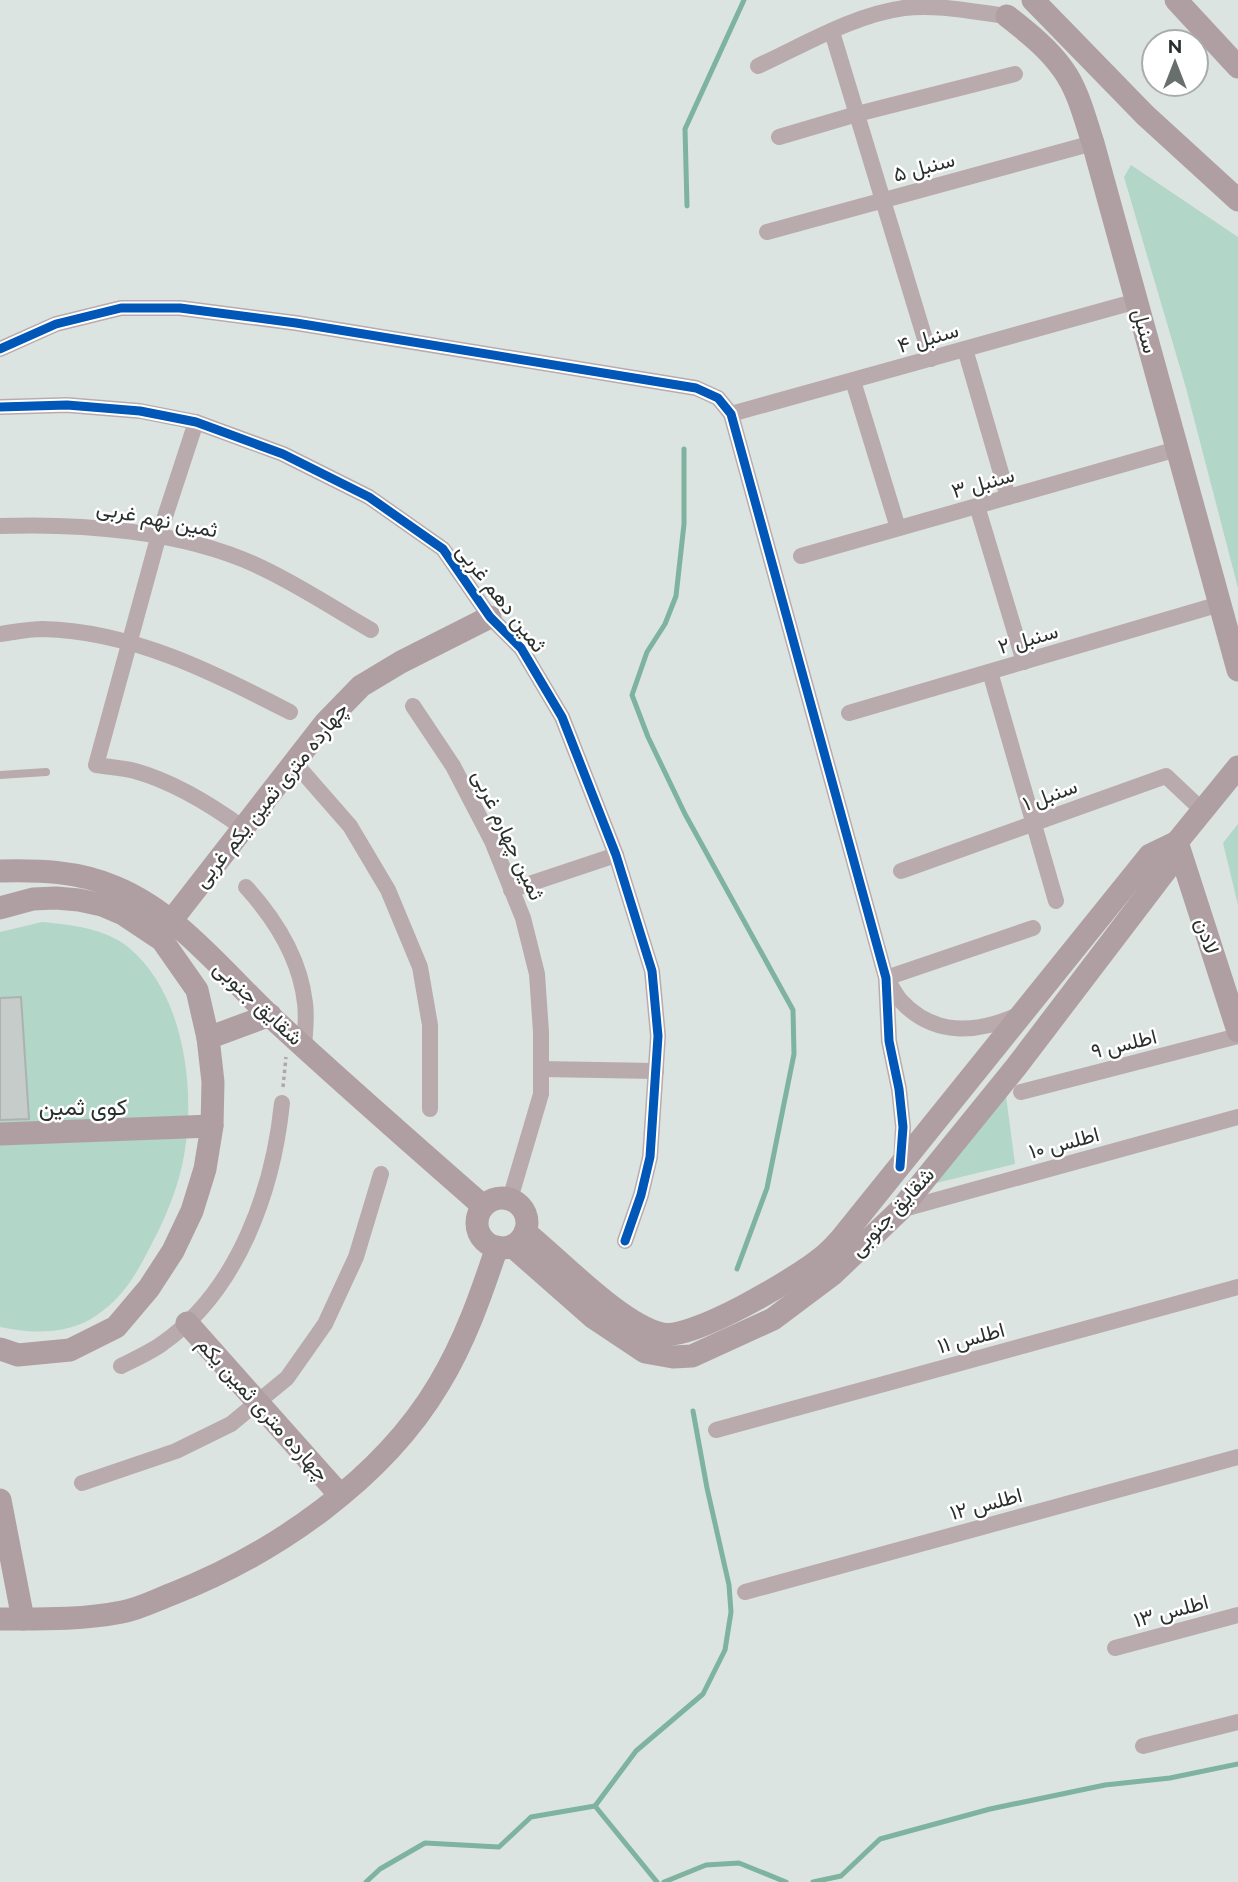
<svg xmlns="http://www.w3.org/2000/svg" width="1238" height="1882" font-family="Raleway,Vazirmatn,sans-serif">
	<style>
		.green { fill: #b2d6c8 }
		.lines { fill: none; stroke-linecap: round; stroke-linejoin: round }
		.stream { stroke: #7eb3a0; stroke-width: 5 }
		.building { fill: #c6ccc9; stroke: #acb2b0; stroke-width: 2 }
		.path { stroke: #afa8aa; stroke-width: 3.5; stroke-dasharray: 3.5 3.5; stroke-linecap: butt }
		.lane { stroke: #b9abad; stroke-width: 8 }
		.street { stroke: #b9abad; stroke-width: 16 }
		.secondary { stroke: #b09fa2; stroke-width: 23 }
		.cycleway-casing { stroke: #fff; stroke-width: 13 }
		.cycleway { stroke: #0057b8; stroke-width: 9 }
		.labels { text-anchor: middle; stroke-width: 5; stroke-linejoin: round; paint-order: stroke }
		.street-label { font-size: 21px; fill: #2a302e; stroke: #fff }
		.neighbourhood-label { font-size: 23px; fill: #2a302e; stroke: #fff }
	</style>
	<rect width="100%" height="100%" fill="#dce4e1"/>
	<g class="green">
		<polygon points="1131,165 1238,237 1238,588 1186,388 1124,177"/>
		<polygon points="1238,824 1238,905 1223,843"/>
		<path d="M 42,922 C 72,925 104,928 128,947 C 187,995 198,1100 181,1170 C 174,1198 163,1223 149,1249 C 136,1275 122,1298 97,1315 C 69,1335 32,1334 0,1327 L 0,932 Z"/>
		<polygon points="1006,1096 1015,1164 936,1183"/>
	</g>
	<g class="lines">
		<g class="stream">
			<polyline points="687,206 685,129 744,0"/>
			<polyline points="684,449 684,524 676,596 665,624 647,652 632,695 648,737 685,814 793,1010 794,1054 767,1188 737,1269"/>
			<polyline points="595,1806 636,1751 703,1694 725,1650 731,1612 729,1585 707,1488 693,1411"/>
			<polyline points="366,1882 380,1869 425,1843 499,1847 531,1817 595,1806 657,1882"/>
			<polyline points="664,1882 706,1865 739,1863 786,1882"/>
			<polyline points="813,1882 841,1876 880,1839 990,1809 1105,1785 1170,1778 1238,1764"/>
		</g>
	</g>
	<polygon class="building" points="21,997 29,1119 0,1120 0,998"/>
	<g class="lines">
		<polyline class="path" points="283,1087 286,1057"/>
		<polyline class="lane" points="0,775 46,772"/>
		<g class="street">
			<polyline points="832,32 931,359"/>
			<path d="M 758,66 C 804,45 853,15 904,8 C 938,4 974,12 1007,16"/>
			<polyline points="779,137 857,114 1015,74"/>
			<polyline points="767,232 1093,143"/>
			<polyline points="0,349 56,324 121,308 180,308 296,323 696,388 718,398 731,414 886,978 889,1041 899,1089 903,1127 901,1165"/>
			<polyline points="965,349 1008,497"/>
			<polyline points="853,381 898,528"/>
			<polyline points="0,407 67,405 140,411 196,422 283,454 369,497 443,549 490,617 521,648 562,717 616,855 652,971 658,1036 650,1157 641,1195 625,1241"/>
			<polyline points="731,414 1137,301"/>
			<path d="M 196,422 L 158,538 L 96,765 C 109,767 123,768 135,771 C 174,782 210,804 243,828"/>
			<polyline points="977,506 1024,662"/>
			<path d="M 0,526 C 81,523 182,531 256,565 C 296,583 333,608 371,630"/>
			<polyline points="801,556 1177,449"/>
			<path d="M 0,634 C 14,632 29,629 43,629 C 131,631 213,672 290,712"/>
			<polyline points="990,672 1056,901"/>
			<polyline points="413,706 453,766 492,841 523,918 537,974 541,1032 541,1094 510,1199"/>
			<polyline points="849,713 1220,604"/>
			<polyline points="294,762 350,826 388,890 420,967 430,1025 430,1109"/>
			<polyline points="901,871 1166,776 1202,810"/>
			<path d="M 246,887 C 275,919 300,958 305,1003 C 307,1017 305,1032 304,1047"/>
			<polyline points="511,890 616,855"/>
			<path d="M 886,978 C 891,985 895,994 901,1001 C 934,1037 978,1033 1018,1015"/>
			<polyline points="886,978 1033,928"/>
			<polyline points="541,1069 656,1071"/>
			<polyline points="1021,1092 1238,1036"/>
			<polyline points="900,1210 1238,1117"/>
			<path d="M 121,1366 C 135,1359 151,1352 163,1343 C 238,1290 273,1191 282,1103"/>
			<polyline points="716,1430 1238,1287"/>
			<polyline points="82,1483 176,1451 231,1424 287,1378 325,1324 356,1257 381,1174"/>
			<polyline points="745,1592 1238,1457"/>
			<polyline points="1115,1648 1238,1615"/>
			<polyline points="1143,1746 1238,1722"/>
		</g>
		<g class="secondary">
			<polyline points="1033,0 1145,115 1238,200"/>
			<polyline points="1176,0 1238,67"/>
			<path d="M 1007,16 C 1027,32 1047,47 1062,68 C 1078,89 1085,119 1093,143 L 1238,670"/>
			<polyline points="1177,842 1238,1031"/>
			<path d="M 0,871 C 39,870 78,871 115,887 C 176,912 222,970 269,1015 C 339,1080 411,1143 483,1206"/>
			<polyline points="0,908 33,899 56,898 79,900 102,905 123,914 162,940 197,990 208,1038 213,1082 212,1126 205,1169 192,1211 173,1251 149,1288 116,1327 70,1350 18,1355 0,1349"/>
			<polyline points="171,921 325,723 361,686 401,662 490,617"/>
			<polyline points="208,1038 270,1015"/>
			<polyline points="0,1134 212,1126"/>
			<circle cx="502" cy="1223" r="25"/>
			<path d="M 525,1232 C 560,1260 621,1325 662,1334 C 691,1341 797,1278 821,1258 C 828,1253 834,1246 840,1240 L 1150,855 L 1177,842"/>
			<polyline points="512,1246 594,1318 645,1352 673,1357 692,1356 773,1319 833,1274 900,1210 1016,1067 1166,870 1177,842 1238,767"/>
			<polyline points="187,1323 340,1495"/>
			<polyline points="0,1500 23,1619"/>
			<path d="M 0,1619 C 40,1619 82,1620 122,1612 C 139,1609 156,1600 172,1594 C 274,1554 382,1480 439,1384 C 465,1341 481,1295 497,1247"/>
		</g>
		<defs>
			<g id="cycleway">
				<polyline points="0,349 56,324 121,308 180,308 296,323 696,388 718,398 731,414 886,978 889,1041 899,1089 903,1127 900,1167"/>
				<polyline points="0,407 67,405 140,411 196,422 283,454 369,497 443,549 490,617 521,648 562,717 616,855 652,971 658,1036 650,1157 641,1195 625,1241"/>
			</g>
		</defs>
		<use href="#cycleway" class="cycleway-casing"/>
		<use href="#cycleway" class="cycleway"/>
	</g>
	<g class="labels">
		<g class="street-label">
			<text transform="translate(924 167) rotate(-15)" y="7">سنبل ۵</text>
			<text transform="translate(1145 331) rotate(75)" y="7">سنبل</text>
			<text transform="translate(928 338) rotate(-16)" y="7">سنبل ۴</text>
			<text transform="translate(983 483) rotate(-16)" y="7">سنبل ۳</text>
			<text transform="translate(157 519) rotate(11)" y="7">ثمین نهم غربی</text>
			<text transform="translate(501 598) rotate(52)" y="7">ثمین دهم غربی</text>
			<text transform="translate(1028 639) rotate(-16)" y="7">سنبل ۲</text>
			<text transform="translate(271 795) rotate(-51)" y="7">چهارده متری ثمین یکم غربی</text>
			<text transform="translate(1050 795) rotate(-20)" y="7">سنبل ۱</text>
			<text transform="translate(508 835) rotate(65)" y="7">ثمین چهارم غربی</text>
			<text transform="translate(1207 936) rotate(72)" y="7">لادن</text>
			<text transform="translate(258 1003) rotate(43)" y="7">شقایق جنوبی</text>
			<text transform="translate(1124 1044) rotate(-14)" y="7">اطلس ۹</text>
			<text transform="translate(1064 1143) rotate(-15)" y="7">اطلس ۱۰</text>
			<text transform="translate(892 1212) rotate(-47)" y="7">شقایق جنوبی</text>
			<text transform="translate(971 1338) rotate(-15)" y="7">اطلس ۱۱</text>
			<text transform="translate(263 1409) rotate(48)" y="7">چهارده متری ثمین یکم</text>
			<text transform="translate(986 1504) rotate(-15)" y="7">اطلس ۱۲</text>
			<text transform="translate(1171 1611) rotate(-15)" y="7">اطلس ۱۳</text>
		</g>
		<g class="neighbourhood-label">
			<text x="83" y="1115">کوی ثمین</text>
		</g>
	</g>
	<g transform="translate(1175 63)"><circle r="33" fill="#ffffff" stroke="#aaacab" stroke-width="2"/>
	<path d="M0-5L12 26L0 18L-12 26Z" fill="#686f6d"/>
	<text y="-10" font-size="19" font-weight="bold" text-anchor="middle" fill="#2a302e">N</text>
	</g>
</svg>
